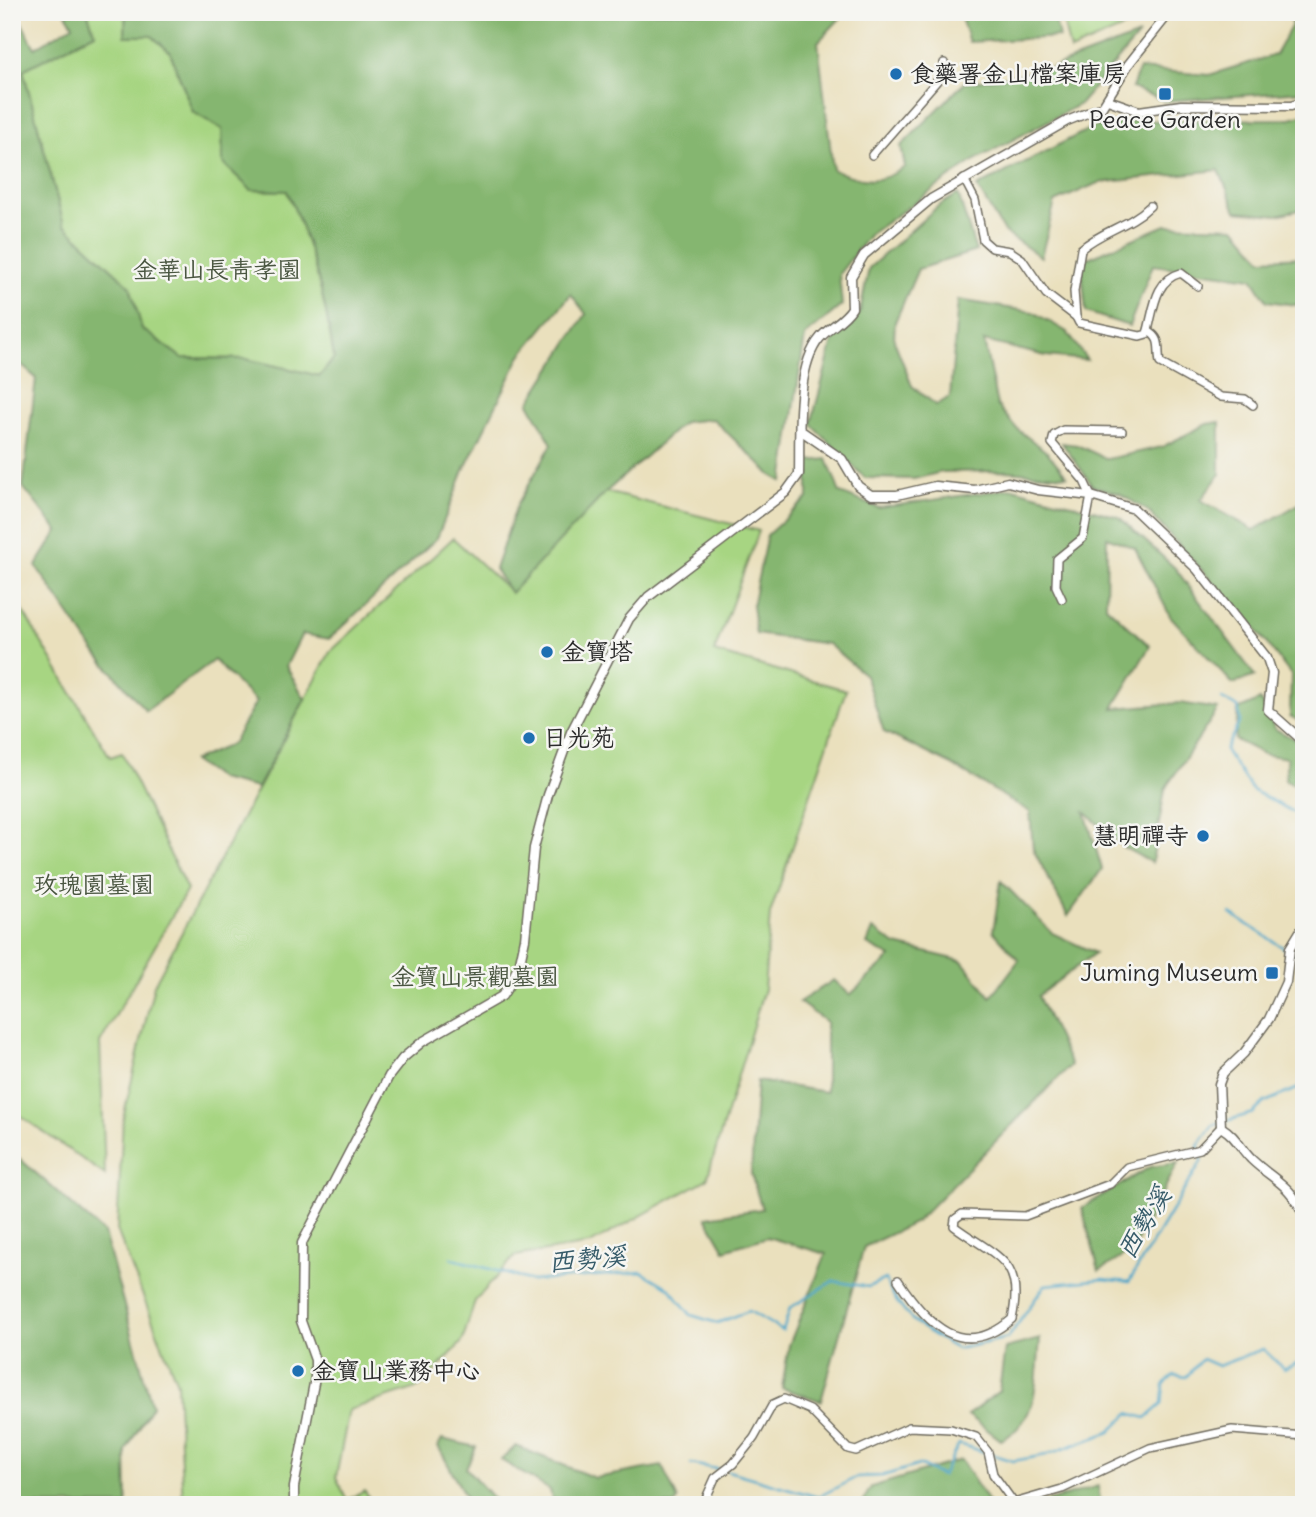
<svg xmlns="http://www.w3.org/2000/svg" width="1316" height="1517" font-family="Delius,'LXGW WenKai TC',sans-serif">
	<style>
		.green { fill: #a7d582; stroke: #698056; stroke-width: 2 }
		.forest { fill: #85b670; stroke: #58704e; stroke-width: 2 }
		.lines { fill: none; stroke-linecap: round; stroke-linejoin: round }
		.stream { stroke: #4aa5c8; stroke-width: 2.5 }
		.minor-casing { stroke: #6e6a5e; stroke-width: 10 }
		.tertiary-casing { stroke: #6e6a5e; stroke-width: 11 }
		.minor { stroke: #fff; stroke-width: 7 }
		.tertiary { stroke: #fff; stroke-width: 8 }
		.poi-dot { fill: #1f6fb2; stroke: #f6f6f2; stroke-width: 2.5 }
		.labels { text-anchor: middle; stroke-width: 5; stroke-linejoin: round; paint-order: stroke }
		.poi-label { font-size: 24px; fill: #2b2b2b; stroke: #f6f6f2; text-anchor: start }
		.park-label { font-size: 24px; fill: #4a5641; stroke: #f6f6f2 }
		.water-label { font-size: 26px; font-style: italic; fill: #375c6a; stroke: #f6f6f2 }
	</style>
	<rect width="100%" height="100%" fill="#f6f6f2"/>
	<filter id="ink" filterUnits="userSpaceOnUse"><feTurbulence type="fractalNoise" baseFrequency=".0143" numOctaves="2"/><feDisplacementMap in="SourceGraphic" scale="14" xChannelSelector="R" yChannelSelector="G"/><feConvolveMatrix kernelMatrix="1 2 1 2 8 2 1 2 1" color-interpolation-filters="sRGB"/></filter>
	<filter id="wash" filterUnits="userSpaceOnUse"><feTurbulence type="fractalNoise" baseFrequency=".00686" numOctaves="4" result="noise"/><feDisplacementMap in="SourceGraphic" scale="28" xChannelSelector="R" yChannelSelector="G"/><feGaussianBlur stdDeviation="1.57" result="paint"/><feColorMatrix in="noise" values="0 0 0 0 0 0 0 0 0 0 0 0 0 0 0 0 0 1.4 0 .05"/><feComposite in="paint" operator="in"/></filter>
	<g filter="url(#wash)">
		<rect width="100%" height="100%" fill="#eae0bd"/>
		<g class="green">
			<path d="M 87,12 L 126,12 L 125,36 L 152,36 L 170,52 L 193,112 L 222,129 L 251,190 L 287,191 C 313,251 324,293 334,358 L 320,376 L 246,359 L 182,358 L 142,329 L 130,286 L 64,225 L 23,69 L 95,33 Z"/>
			<polygon points="1061,12 1145,12 1137,22 1070,51"/>
			<polygon points="606,492 759,531 714,652 846,690 770,914 764,989 707,1179 590,1244 515,1256 475,1301 462,1342 420,1387 349,1410 336,1477 347,1500 365,1491 372,1505 183,1505 177,1383 117,1230 123,1118 154,985 330,652 453,538 511,592"/>
			<polygon points="12,593 110,757 122,753 187,890 100,1043 105,1175 12,1110"/>
		</g>
		<g class="forest">
			<path d="M 12,12 L 16,12 L 35,48 L 73,25 L 65,12 L 87,12 L 95,33 L 23,70 L 64,225 L 130,286 L 142,329 L 182,358 L 246,359 L 320,376 L 334,358 C 324,293 313,251 287,191 L 251,190 L 223,163 L 222,129 L 193,112 L 170,52 L 152,36 L 125,36 L 126,12 L 161,18 L 167,12 L 846,12 L 818,42 L 833,170 C 864,181 877,186 905,167 L 901,146 L 964,83 L 1046,70 L 1139,35 L 1080,104 L 975,160 L 870,234 L 839,274 L 842,305 L 805,336 L 783,482 L 771,475 L 713,419 L 684,422 L 606,492 L 511,593 L 495,569 L 517,505 L 552,444 L 529,403 L 586,314 L 571,294 L 521,355 L 465,468 L 437,538 L 329,639 L 302,634 L 286,666 L 305,699 L 257,788 L 219,779 L 193,761 L 232,744 L 256,702 L 214,660 L 146,711 L 94,651 L 36,566 L 58,531 L 23,487 L 36,378 L 12,357 Z"/>
			<polygon points="959,12 1053,12 1059,37 969,42"/>
			<polygon points="1287,12 1304,12 1304,91 1165,101 1132,88 1139,69 1209,75 1275,55 1292,25"/>
			<polygon points="1304,114 1304,209 1277,215 1236,211 1219,170 1098,183 1055,202 1041,257 1004,232 977,187 1093,127 1133,121 1287,119"/>
			<polygon points="958,194 976,251 918,269 895,322 894,340 912,386 936,405 950,397 958,300 1033,312 1067,332 1087,360 1046,356 984,341 997,405 1017,429 1048,453 1067,476 1006,471 942,472 914,479 865,478 811,424 833,341 860,312 869,268 937,207"/>
			<polygon points="1166,225 1235,227 1262,259 1304,257 1304,306 1267,301 1252,278 1153,265 1129,326 1086,312 1081,261"/>
			<polygon points="1220,422 1220,474 1201,500 1254,530 1304,501 1304,724 1290,716 1291,675 1253,626 1148,511 1120,494 1093,486 1062,443 1077,445 1107,459 1162,447 1207,424"/>
			<polygon points="827,459 840,493 879,508 1013,488 1119,517 1175,568 1255,676 1233,684 1170,616 1135,548 1107,537 1106,606 1150,646 1113,708 1180,703 1218,709 1165,789 1152,863 1123,847 1085,812 1102,869 1068,916 1033,849 1030,812 950,764 884,732 865,675 828,644 756,634 752,606 767,535 808,498 808,461"/>
			<polygon points="1260,700 1275,729 1304,744 1304,769 1299,770 1295,785 1285,780 1287,758 1263,754 1235,740 1238,710"/>
			<polygon points="1001,881 1052,933 1095,953 1038,996 1071,1065 916,1222 864,1247 821,1401 782,1388 789,1345 826,1254 767,1237 725,1250 706,1217 762,1209 751,1174 757,1081 826,1092 826,1022 799,1002 834,980 850,995 891,957 867,944 873,929 896,945 962,961 991,997 1019,960 993,931"/>
			<polygon points="12,1152 104,1233 152,1406 126,1450 127,1505 12,1505"/>
			<polygon points="1178,1163 1132,1251 1099,1271 1082,1208 1150,1167"/>
			<path d="M 1040,1339 C 1036,1378 1040,1421 1001,1440 L 968,1415 L 999,1391 L 1005,1348 Z"/>
			<polygon points="442,1439 476,1447 466,1468 499,1505 470,1505 438,1446"/>
			<polygon points="516,1446 595,1478 662,1466 678,1500 674,1505 553,1505 550,1490 501,1460"/>
			<polygon points="961,1460 990,1505 861,1505 871,1487"/>
			<polygon points="1098,1486 1101,1505 1036,1505"/>
		</g>
		<g class="lines">
			<g class="stream">
				<polyline points="1222,699 1238,707 1240,721 1225,750 1252,790 1304,818"/>
				<polyline points="1231,914 1287,950"/>
				<polyline points="1293,953 1304,959"/>
				<path d="M 451,1258 L 532,1281 L 642,1272 L 669,1288 L 691,1315 L 717,1323 L 749,1311 L 783,1331 L 790,1308 L 833,1281 L 868,1287 L 885,1279 C 902,1319 921,1328 957,1349 L 1008,1338 L 1045,1285 L 1103,1279 L 1129,1282 L 1202,1160 L 1198,1146 L 1213,1125 L 1253,1113 L 1265,1102 L 1304,1086"/>
				<polyline points="691,1464 722,1470"/>
				<polyline points="728,1471 818,1497 857,1477 882,1476 919,1465 942,1476 959,1444 1013,1461 1046,1455 1110,1432 1129,1413 1146,1418 1162,1404 1164,1384 1174,1375 1186,1377 1202,1359 1218,1366 1263,1349 1284,1369 1304,1360"/>
			</g>
		</g>
	</g>
	<g filter="url(#ink)">
		<g class="lines">
			<defs>
				<g id="minor">
					<polyline points="872,155 943,74 944,63"/>
					<path d="M 964,179 L 975,200 L 983,240 L 992,248 L 1010,251 L 1022,259 L 1046,294 L 1076,317 L 1079,323 L 1140,336 L 1147,334 C 1154,310 1154,280 1181,273 L 1198,286"/>
					<path d="M 1076,317 L 1074,291 L 1081,249 C 1103,230 1130,226 1150,206"/>
					<path d="M 1148,331 C 1163,339 1157,349 1160,363 L 1221,397 L 1245,399 L 1253,405"/>
					<polyline points="1062,599 1056,586 1057,559 1083,538 1091,496 1084,481 1052,443 1054,435 1063,430 1122,431"/>
					<path d="M 898,1280 C 927,1324 962,1362 1012,1319 C 1025,1260 996,1257 954,1226 L 955,1219 L 962,1214 L 1025,1216 L 1110,1184 L 1127,1167 L 1200,1149 L 1221,1127"/>
					<polyline points="703,1505 715,1478 733,1464 754,1438 773,1404 784,1399 810,1410 848,1449 856,1451 909,1427 951,1429 976,1437 988,1452 993,1474 1014,1503 1062,1489 1150,1448 1232,1430 1304,1436"/>
				</g>
				<g id="tertiary">
					<polyline points="1108,100 1139,111 1181,105 1291,106 1304,102"/>
					<polyline points="800,430 842,459 858,486 871,495 897,495 935,486 975,490 1008,482 1038,490 1091,496 1134,509 1197,569 1267,658 1272,673 1268,710 1304,742"/>
					<path d="M 1304,925 L 1290,948 L 1286,982 L 1269,1019 L 1244,1053 L 1223,1073 L 1219,1084 L 1221,1127 C 1237,1137 1239,1147 1251,1159 C 1274,1181 1291,1184 1304,1216"/>
					<path d="M 294,1505 L 294,1487 L 315,1378 L 315,1360 L 301,1321 L 302,1243 L 389,1076 L 403,1058 L 422,1042 L 502,996 L 511,982 L 520,962 L 525,939 L 534,848 L 548,795 L 571,732 L 629,619 L 648,597 L 786,492 L 799,474 C 800,437 795,367 820,338 C 829,327 844,321 852,308 L 851,277 L 864,255 L 931,199 L 1067,121 L 1102,107 L 1128,65 L 1170,12"/>
				</g>
			</defs>
			<use href="#minor" class="minor-casing"/>
			<use href="#tertiary" class="tertiary-casing"/>
			<use href="#minor" class="minor"/>
			<use href="#tertiary" class="tertiary"/>
		</g>
	</g>
	<g class="poi-dot">
		<circle cx="896" cy="74" r="7"/>
		<rect x="1158" y="87" width="14" height="14" rx="3.5"/>
		<circle cx="547" cy="652" r="7"/>
		<circle cx="529" cy="738" r="7"/>
		<circle cx="1203" cy="836" r="7"/>
		<rect x="1265" y="966" width="14" height="14" rx="3.5"/>
		<circle cx="298" cy="1371" r="7"/>
	</g>
	<g class="labels">
		<g class="poi-label">
			<text x="910" y="82">食藥署金山檔案庫房</text>
			<text x="1165" y="128" text-anchor="middle">Peace Garden</text>
			<text x="561" y="660">金寶塔</text>
			<text x="543" y="746">日光苑</text>
			<text x="1189" y="844" text-anchor="end">慧明禪寺</text>
			<text x="1258" y="981" text-anchor="end">Juming Museum</text>
			<text x="312" y="1379">金寶山業務中心</text>
		</g>
		<g class="park-label">
			<text x="217" y="278">金華山長青孝園</text>
			<text x="94" y="893">玫瑰園墓園</text>
			<text x="475" y="985">金寶山景觀墓園</text>
		</g>
		<g class="water-label">
			<text transform="translate(1144 1223) rotate(-59)" y="9">西勢溪</text>
			<text transform="translate(587 1259) rotate(-5)" y="9">西勢溪</text>
		</g>
	</g>
	<rect width="1316" height="1517" fill="none" stroke="#f6f6f2" stroke-width="42"/>
</svg>
